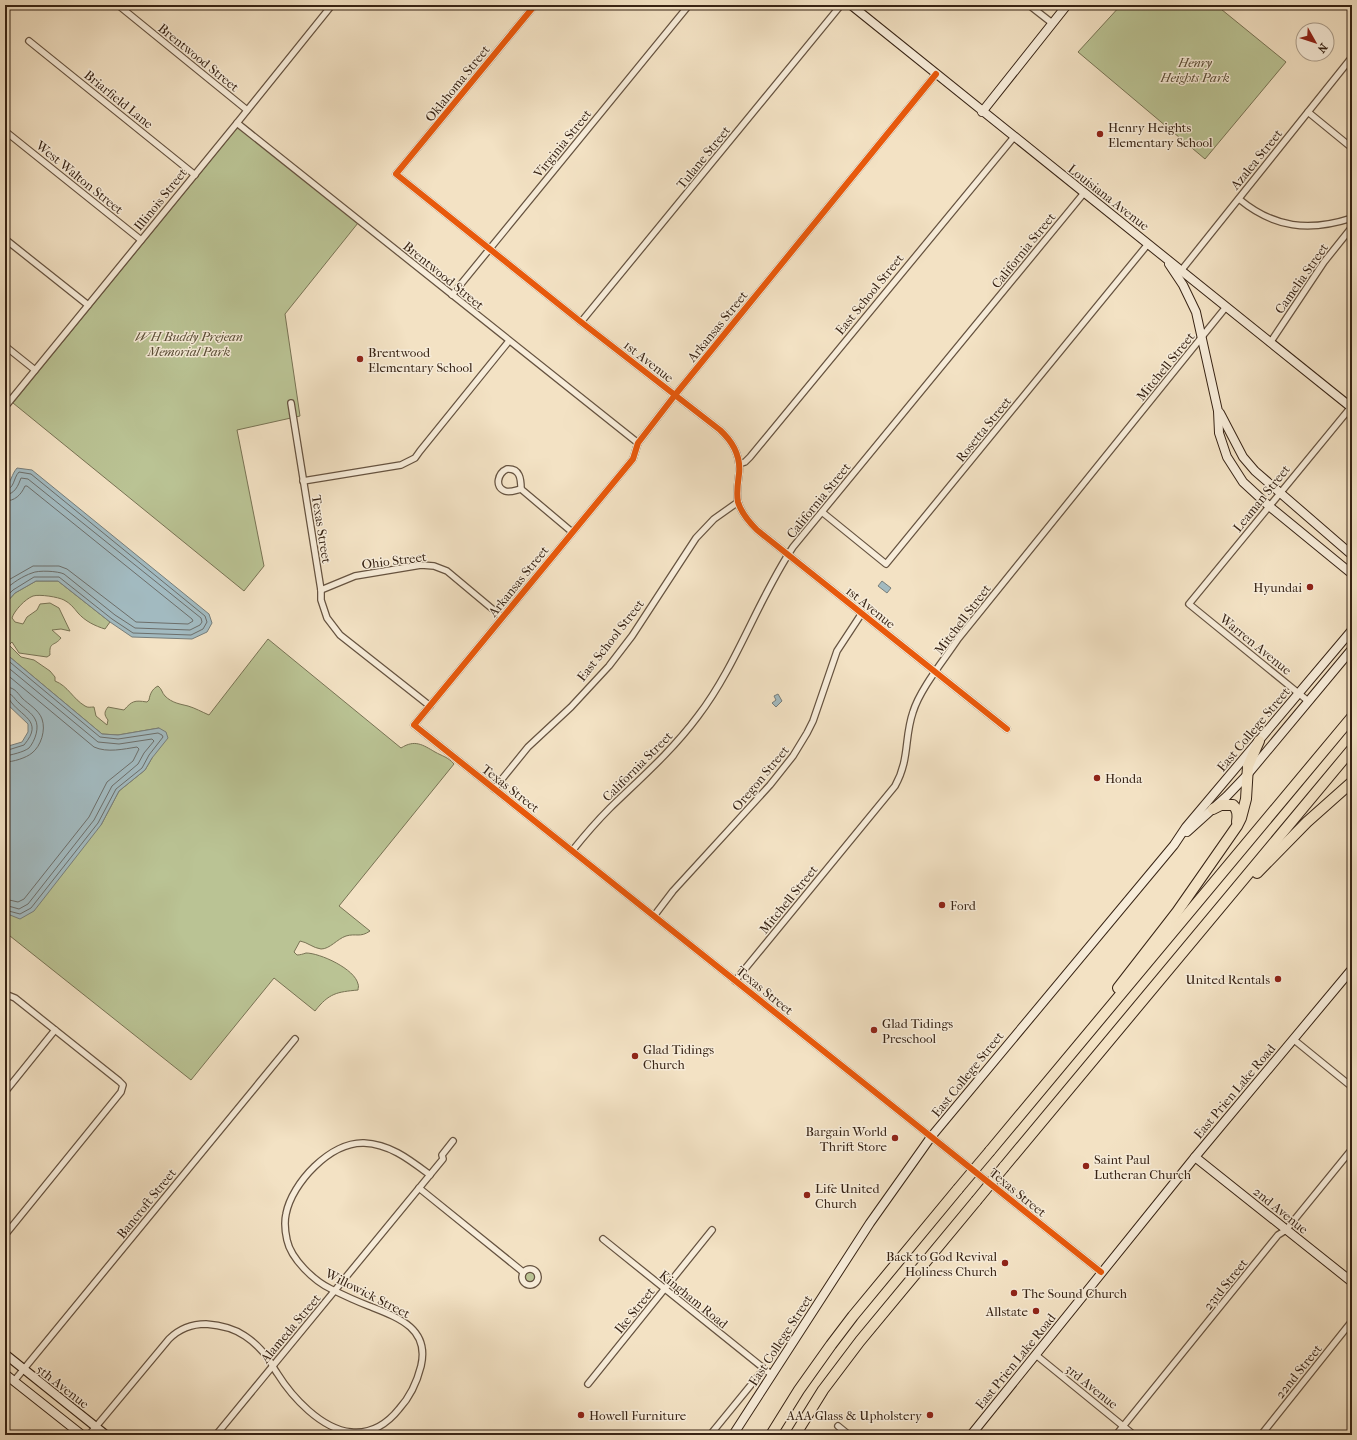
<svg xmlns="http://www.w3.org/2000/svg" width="1357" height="1440" font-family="'IM FELL French Canon',serif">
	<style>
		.green { fill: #bac394; stroke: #787354 }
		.water { fill: #a2bac0; stroke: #777e7b }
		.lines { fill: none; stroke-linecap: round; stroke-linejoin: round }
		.shore { stroke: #6c6e6a; stroke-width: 1 }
		.street-casing { stroke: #665340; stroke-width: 8 }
		.secondary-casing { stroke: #372314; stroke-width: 10 }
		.highway-casing { stroke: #372314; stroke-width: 12 }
		.street { stroke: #f7ecd9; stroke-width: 5.5 }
		.secondary { stroke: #f7ecd9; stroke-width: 8 }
		.highway { stroke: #f3e2c4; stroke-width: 10 }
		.highway-bridge-casing { stroke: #372314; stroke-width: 12; stroke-linecap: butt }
		.highway-bridge { stroke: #f3e2c4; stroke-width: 10 }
		.cycleway-casing { stroke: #f7ecd9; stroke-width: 8 }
		.cycleway { stroke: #e8590c; stroke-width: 6 }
		.poi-dot { fill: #8f2418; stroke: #f7ecd9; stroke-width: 1.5 }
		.labels { text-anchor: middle; stroke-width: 3; stroke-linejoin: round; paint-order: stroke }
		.street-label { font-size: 13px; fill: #372314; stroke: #f7ecd9 }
		.park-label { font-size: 13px; font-style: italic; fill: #584b34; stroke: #f7ecd9 }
		.poi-label { font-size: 13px; fill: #372314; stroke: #f7ecd9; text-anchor: start }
	</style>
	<rect width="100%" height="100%" fill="#f3e2c4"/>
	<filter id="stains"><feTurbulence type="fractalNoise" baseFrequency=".005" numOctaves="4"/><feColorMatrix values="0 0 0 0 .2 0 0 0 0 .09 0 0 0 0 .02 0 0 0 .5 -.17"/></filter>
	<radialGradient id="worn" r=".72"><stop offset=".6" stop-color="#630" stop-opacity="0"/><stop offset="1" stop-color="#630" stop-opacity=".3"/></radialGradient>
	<g class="green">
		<polygon points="1121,5 1216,5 1286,62 1205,159 1078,52"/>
		<polygon points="238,127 358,223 285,314 300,416 237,430 264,566 244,591 13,403"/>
		<path d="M 36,581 L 58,581 L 110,622 L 105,629 C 95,626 85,621 78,613 C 74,608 70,603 64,600 C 58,597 40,594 33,596 C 25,599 14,611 12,618 L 15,622 L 23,624 L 27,617 L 37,610 L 40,604 L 50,603 L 59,608 L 70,631 L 61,629 L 52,630 L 61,638 C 54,647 49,641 50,655 L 47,657 L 19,653 L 12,642 L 9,645 L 21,657 L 34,660 L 50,671 L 55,677 L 55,681 C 68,686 73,699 85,706 C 88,708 90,707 94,707 L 96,716 L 107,725 L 108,720 C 104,715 104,712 108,707 L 124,710 C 132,701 134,700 147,702 L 149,700 C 150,694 152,689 158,686 C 162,689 162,693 165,696 C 172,703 180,704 188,706 C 195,708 202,712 209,715 L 268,639 L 401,748 C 415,739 423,745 435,752 C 442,756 448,757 454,764 L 339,906 L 370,931 C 360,938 356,933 346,936 C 337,939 330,949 321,949 C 313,948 307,942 300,941 L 294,952 L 297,955 C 300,955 303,954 306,953 C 320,953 355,969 358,984 C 359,986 358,988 358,990 C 337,992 329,993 315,1011 L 274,978 L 191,1080 L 5,932 L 5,913 L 7,915 L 101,825 L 119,791 L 145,770 L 152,758 L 159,728 L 118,735 L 102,734 L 5,653 L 5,604 L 15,593 Z"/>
		<circle cx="530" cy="1277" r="4.5"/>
	</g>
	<g class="water">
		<path d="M 17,468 L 32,470 L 209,614 L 212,623 L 207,632 L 192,639 L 132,637 L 110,622 L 58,581 L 36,581 L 15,593 L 5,604 L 5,488 C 12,481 11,475 17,468 Z"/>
		<polygon points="882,581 891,588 887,593 878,586"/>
		<polygon points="5,653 102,734 118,735 159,728 166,732 168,738 152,758 145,770 119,791 101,825 34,911 20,919 5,913 5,747 22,742 28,732 28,724 7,704 5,685"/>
		<polygon points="778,694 782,701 776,707 772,703 776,700 774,696"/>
	</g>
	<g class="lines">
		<g class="shore">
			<path d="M 5,490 C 15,489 13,478 19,472 L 31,474 L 205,616 L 207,622 L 203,629 L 191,635 L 133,633 L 112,619 L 59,577 L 34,577 L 13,590 L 5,598"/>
			<path d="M 5,495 C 15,494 18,486 21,478 L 28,479 L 201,618 L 202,622 L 200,625 L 190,630 L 135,628 L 115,615 L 64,574 C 58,571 38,570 32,573 C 23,576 12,583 5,590"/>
			<path d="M 5,501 C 15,501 21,495 25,486 L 27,486 L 192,619 L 193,621 L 188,624 L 136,622 L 67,569 L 59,566 L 33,566 L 5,582"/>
			<polyline points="5,658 100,737 118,739 158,733 162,735 163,737 149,755 142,768 116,789 98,823 31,908 20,914 5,910"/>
			<polyline points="5,665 98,742 119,744 152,739 154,741 144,753 138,764 112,786 94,820 28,904 19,909 5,905"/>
			<path d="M 5,673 L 94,747 C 107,753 124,749 137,747 L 139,749 L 133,761 L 107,782 L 89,817 L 24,899 L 18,902 L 5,899"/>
			<path d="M 5,687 C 14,687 17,692 22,698 C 28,704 39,710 42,719 C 46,730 41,746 32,753 C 26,758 13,762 5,762"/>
			<path d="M 5,693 C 13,693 14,699 19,703 C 24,708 32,713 35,719 C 40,727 35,741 29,748 C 24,752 11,755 5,756"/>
			<path d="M 5,698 L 9,699 C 20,717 45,720 24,745 L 5,751"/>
		</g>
		<defs>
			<g id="street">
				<polyline points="118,5 247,110"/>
				<path d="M 535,5 L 396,174 L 581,322 L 720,430 C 732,441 741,456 739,474 C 738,482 736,493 738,502 C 741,512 750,523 757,530 L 1007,729"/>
				<polyline points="1029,5 1052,23"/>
				<polyline points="29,41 195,175"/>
				<polyline points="936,74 675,395 638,443 633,459 414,725 1101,1272"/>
				<polyline points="1308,112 1352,148"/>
				<polyline points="237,123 638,443"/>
				<polyline points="5,131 141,240"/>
				<path d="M 1239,199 C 1274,228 1309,232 1352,218"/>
				<polyline points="5,239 88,305"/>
				<polyline points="1180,272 1352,57"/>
				<polyline points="452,295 689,5"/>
				<polyline points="581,322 841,5"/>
				<polyline points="1270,343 1324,262 1352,227"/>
				<polyline points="5,346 35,370"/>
				<polyline points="291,403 321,590 321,600 327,618 340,635 430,706"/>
				<polyline points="5,407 237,123 332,5"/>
				<polyline points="739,464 745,462 750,457 1014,137"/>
				<path d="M 507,469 C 520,468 521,479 521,489 C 516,490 510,493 505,491 C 494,487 498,473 507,469 Z"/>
				<polyline points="303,481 401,465 415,458 420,451 509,341"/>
				<polyline points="521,489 572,532"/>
				<polyline points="822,512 886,564 1148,244"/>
				<polyline points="321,590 355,576 421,565 434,566 447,571 502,617"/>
				<polyline points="1308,701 1189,604 1351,407"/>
				<polyline points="494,789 528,747 571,707 609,666 632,636 696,538 714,519 738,502"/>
				<path d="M 572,851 C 584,836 597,821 610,808 C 641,778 672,751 698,716 C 737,665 757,601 793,547 L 1084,193"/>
				<polyline points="654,916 673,891 770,785 793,756 807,733 813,721 837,651 862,613"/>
				<path d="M 735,981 L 895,786 C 910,759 904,738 913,712 C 920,689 944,660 958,639 L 1226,307"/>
				<polyline points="5,994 15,998 119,1081 123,1085 121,1092 5,1235"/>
				<polyline points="1293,1039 1352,1087"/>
				<polyline points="5,1092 55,1030"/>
				<polyline points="419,1188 523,1272"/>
				<polyline points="603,1239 772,1375"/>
				<circle cx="530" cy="1277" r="8"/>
				<polyline points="1036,1355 1134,1435"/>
				<polyline points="14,1381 295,1039"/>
				<polyline points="588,1384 712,1230"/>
				<polyline points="838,1426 849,1435"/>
				<path d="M 89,1435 L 169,1339 C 179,1329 192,1324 206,1324 C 219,1325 235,1329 245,1336 C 254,1342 263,1351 269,1360 C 272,1364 274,1369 277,1373 C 292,1397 321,1429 351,1432 C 371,1434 387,1424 399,1409 C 410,1397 417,1382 421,1366 C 430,1328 397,1317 369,1306 C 356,1301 343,1295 331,1289 C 314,1281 291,1259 287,1240 C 285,1231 284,1223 286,1214 C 292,1183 330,1142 364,1143 C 390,1144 410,1160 430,1175"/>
				<polyline points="216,1435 443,1159 442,1155 453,1141"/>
				<polyline points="710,1435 764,1369"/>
				<polyline points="1116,1435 1278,1235 1286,1230 1352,1149"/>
				<polyline points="1261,1435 1352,1321"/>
			</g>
			<g id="secondary">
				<polyline points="851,5 1352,408"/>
				<polyline points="982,112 1067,5"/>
				<polyline points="1169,264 1183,285 1196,312 1218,411 1219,433 1227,457 1243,482 1269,506 1352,574"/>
				<polyline points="1220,413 1243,457 1255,471 1352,555"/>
				<polyline points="1187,832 1227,796 1247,775 1352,649"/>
				<polyline points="1195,1157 1352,1282"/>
				<polyline points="5,1354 106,1435"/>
				<polyline points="5,1374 82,1435"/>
				<polyline points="733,1435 870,1223 931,1137 1174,845 1186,827 1352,630"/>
				<polyline points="971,1435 1195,1157 1352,969"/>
			</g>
			<g id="highway">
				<path d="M 1213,809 L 1221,805 L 1233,805 C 1238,810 1238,815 1237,822"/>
				<polyline points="1257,873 1307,822 1352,782"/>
				<polyline points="1118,988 1177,912 1237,826 1241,818 1246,799 1248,766 1259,741"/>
				<polyline points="990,1151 1352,717"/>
				<polyline points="1004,1167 1352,749"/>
				<polyline points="771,1435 799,1390 831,1345 853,1316 958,1189"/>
				<polyline points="795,1435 823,1390 860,1341 976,1201"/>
			</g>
		</defs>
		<use href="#street" class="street-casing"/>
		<use href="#secondary" class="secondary-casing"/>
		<use href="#highway" class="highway-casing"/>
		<use href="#street" class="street"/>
		<use href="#secondary" class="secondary"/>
		<use href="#highway" class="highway"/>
		<defs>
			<g id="highway-bridge">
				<polyline points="958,1189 990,1151"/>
				<polyline points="976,1201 1004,1167"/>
			</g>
		</defs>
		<use href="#highway-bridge" class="highway-bridge-casing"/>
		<use href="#highway-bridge" class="highway-bridge"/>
		<defs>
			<g id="cycleway">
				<path d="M 535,5 L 396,174 L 581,322 L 720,430 C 732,441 741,456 739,474 C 738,482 736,493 738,502 C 741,512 750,523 757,530 L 1007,729"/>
				<polyline points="936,74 675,395 638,443 633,459 414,725 1101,1272"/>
			</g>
		</defs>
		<use href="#cycleway" class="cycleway-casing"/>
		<use href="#cycleway" class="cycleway"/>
	</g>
	<g class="poi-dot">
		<circle cx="1100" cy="134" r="4"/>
		<circle cx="360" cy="359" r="4"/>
		<circle cx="1310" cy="587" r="4"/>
		<circle cx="1097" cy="778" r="4"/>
		<circle cx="942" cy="905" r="4"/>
		<circle cx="1278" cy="979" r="4"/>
		<circle cx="874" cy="1030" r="4"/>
		<circle cx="635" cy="1056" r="4"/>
		<circle cx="895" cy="1138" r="4"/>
		<circle cx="1086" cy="1166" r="4"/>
		<circle cx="807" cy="1195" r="4"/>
		<circle cx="1005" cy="1263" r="4"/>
		<circle cx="1014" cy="1293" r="4"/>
		<circle cx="1036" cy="1311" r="4"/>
		<circle cx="581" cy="1415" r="4"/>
		<circle cx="930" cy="1415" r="4"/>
	</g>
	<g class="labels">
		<g class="street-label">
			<text transform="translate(199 57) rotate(39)" y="5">Brentwood Street</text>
			<text transform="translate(457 83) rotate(-51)" y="5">Oklahoma Street</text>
			<text transform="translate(119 99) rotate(39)" y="5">Briarfield Lane</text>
			<text transform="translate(562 143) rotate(-51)" y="5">Virginia Street</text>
			<text transform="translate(703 157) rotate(-51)" y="5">Tulane Street</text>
			<text transform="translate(1256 159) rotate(-51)" y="5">Azalea Street</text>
			<text transform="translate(80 177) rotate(39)" y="5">West Walton Street</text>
			<text transform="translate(1109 197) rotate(38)" y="5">Louisiana Avenue</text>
			<text transform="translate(160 199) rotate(-51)" y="5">Illinois Street</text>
			<text transform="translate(1023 250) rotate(-51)" y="5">California Street</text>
			<text transform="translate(444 275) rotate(39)" y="5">Brentwood Street</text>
			<text transform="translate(1301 278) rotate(-55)" y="5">Camelia Street</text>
			<text transform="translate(869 294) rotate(-51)" y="5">East School Street</text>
			<text transform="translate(717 326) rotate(-51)" y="5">Arkansas Street</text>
			<text transform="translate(649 361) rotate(38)" y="5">1st Avenue</text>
			<text transform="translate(1165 366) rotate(-51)" y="5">Mitchell Street</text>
			<text transform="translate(983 429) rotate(-51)" y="5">Rosetta Street</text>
			<text transform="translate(1261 498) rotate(-51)" y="5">Leaman Street</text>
			<text transform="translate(818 500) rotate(-51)" y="5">California Street</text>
			<text transform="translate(322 529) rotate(81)" y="5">Texas Street</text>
			<text transform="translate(394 560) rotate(-7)" y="5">Ohio Street</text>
			<text transform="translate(518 581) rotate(-51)" y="5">Arkansas Street</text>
			<text transform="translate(871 607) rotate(39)" y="5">1st Avenue</text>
			<text transform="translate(962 619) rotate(-53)" y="5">Mitchell Street</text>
			<text transform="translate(610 640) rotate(-52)" y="5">East School Street</text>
			<text transform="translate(1256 644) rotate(39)" y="5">Warren Avenue</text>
			<text transform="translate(1253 729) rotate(-50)" y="5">East College Street</text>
			<text transform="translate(637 766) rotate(-45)" y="5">California Street</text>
			<text transform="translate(760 778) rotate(-50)" y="5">Oregon Street</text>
			<text transform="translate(511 788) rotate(38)" y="5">Texas Street</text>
			<text transform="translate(788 899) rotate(-51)" y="5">Mitchell Street</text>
			<text transform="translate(765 990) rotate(39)" y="5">Texas Street</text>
			<text transform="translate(967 1074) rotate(-51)" y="5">East College Street</text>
			<text transform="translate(1234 1091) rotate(-50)" y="5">East Prien Lake Road</text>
			<text transform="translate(1018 1192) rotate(39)" y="5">Texas Street</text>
			<text transform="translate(146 1203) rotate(-51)" y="5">Bancroft Street</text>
			<text transform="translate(1281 1210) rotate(39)" y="5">2nd Avenue</text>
			<text transform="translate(1225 1284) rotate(-51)" y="5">23rd Street</text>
			<text transform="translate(368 1293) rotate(27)" y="5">Willowick Street</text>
			<text transform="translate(694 1299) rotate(39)" y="5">Kingham Road</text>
			<text transform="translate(634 1310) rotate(-51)" y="5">Ike Street</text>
			<text transform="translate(290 1328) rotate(-50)" y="5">Alameda Street</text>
			<text transform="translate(780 1340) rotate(-57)" y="5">East College Street</text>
			<text transform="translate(1015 1361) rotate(-51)" y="5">East Prien Lake Road</text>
			<text transform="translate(1298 1371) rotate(-51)" y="5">22nd Street</text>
			<text transform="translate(63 1386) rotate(38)" y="5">5th Avenue</text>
			<text transform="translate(1092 1386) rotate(39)" y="5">3rd Avenue</text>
		</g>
		<g class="park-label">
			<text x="1195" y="67">Henry<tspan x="1195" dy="15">Heights Park</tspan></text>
			<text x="189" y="341">WH Buddy Prejean<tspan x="189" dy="15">Memorial Park</tspan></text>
		</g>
		<g class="poi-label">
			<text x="1108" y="132">Henry Heights<tspan x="1108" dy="15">Elementary School</tspan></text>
			<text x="368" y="357">Brentwood<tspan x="368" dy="15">Elementary School</tspan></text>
			<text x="1302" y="592" text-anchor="end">Hyundai</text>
			<text x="1105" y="783">Honda</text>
			<text x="950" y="910">Ford</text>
			<text x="1270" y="984" text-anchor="end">United Rentals</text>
			<text x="882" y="1028">Glad Tidings<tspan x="882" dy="15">Preschool</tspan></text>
			<text x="643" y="1054">Glad Tidings<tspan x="643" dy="15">Church</tspan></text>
			<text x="887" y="1136" text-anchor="end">Bargain World<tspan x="887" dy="15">Thrift Store</tspan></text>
			<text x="1094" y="1164">Saint Paul<tspan x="1094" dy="15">Lutheran Church</tspan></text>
			<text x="815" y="1193">Life United<tspan x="815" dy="15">Church</tspan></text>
			<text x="997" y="1261" text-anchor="end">Back to God Revival<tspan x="997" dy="15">Holiness Church</tspan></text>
			<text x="1022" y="1298">The Sound Church</text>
			<text x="1028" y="1316" text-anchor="end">Allstate</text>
			<text x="589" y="1420">Howell Furniture</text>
			<text x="922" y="1420" text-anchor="end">AAA Glass &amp; Upholstery</text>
		</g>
	</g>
	<rect width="1357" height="1440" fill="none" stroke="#f3e2c4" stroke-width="20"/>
	<rect x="6" y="6" width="1345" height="1428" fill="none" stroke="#372314" stroke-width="2"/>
	<rect x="10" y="10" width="1337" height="1420" fill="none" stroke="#372314"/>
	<g transform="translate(1315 42) rotate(129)"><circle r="19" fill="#f7ecd9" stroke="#aa9c8a"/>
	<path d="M0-3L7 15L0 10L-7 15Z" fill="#8f2418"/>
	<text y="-6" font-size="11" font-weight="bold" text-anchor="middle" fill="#372314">N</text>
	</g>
	<rect width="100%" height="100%" filter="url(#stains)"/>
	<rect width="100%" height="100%" fill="url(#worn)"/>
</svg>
